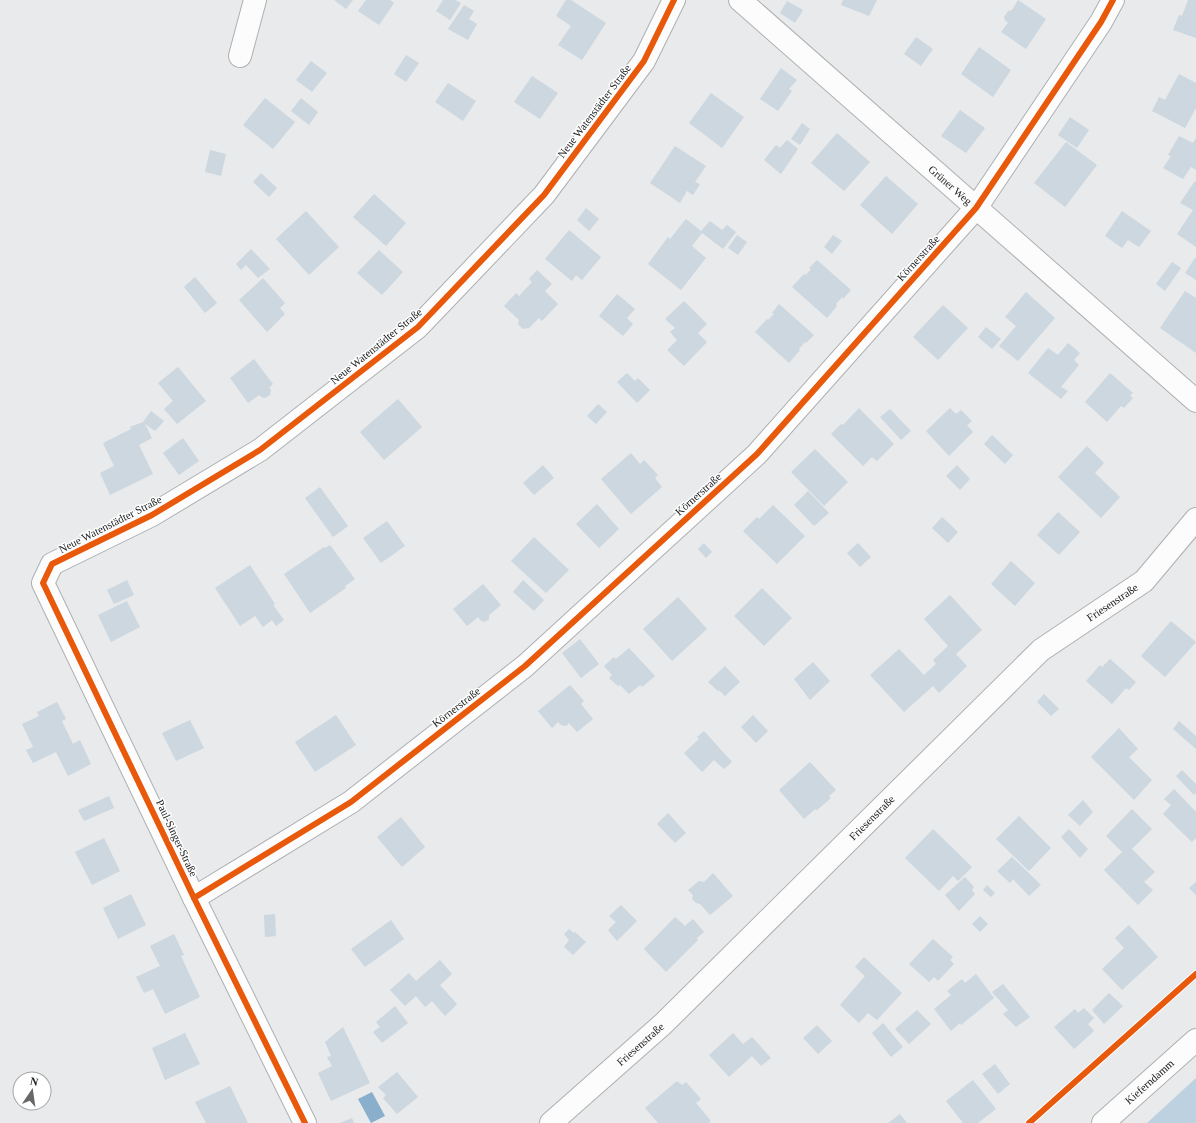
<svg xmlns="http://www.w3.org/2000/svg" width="1196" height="1123" font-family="'Times New Roman',serif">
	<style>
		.green { fill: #bed1e0 }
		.water { fill: #8aafcc }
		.building { fill: #ccd7e0 }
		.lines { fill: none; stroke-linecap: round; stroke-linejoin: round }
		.minor-casing { stroke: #aeafb0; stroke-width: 24 }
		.minor { stroke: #fcfcfc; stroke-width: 22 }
		.cycleway-casing { stroke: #fff; stroke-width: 8 }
		.cycleway { stroke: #e8590c; stroke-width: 6 }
		.labels { text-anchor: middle; stroke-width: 3; stroke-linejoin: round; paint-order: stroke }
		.street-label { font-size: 11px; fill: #212223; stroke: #fff }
	</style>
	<rect width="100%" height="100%" fill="#e8eaeb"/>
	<polygon class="green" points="1196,1078 1196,1123 1147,1123"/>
	<polygon class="water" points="372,1092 385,1116 371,1123 358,1099"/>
	<g class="building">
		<polygon points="334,0 353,0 346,9"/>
		<polygon points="366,0 390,0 394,3 379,25 358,11"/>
		<polygon points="443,0 455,0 461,3 450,20 436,11"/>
		<polygon points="566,0 571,0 606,23 582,60 558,45 571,26 556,16"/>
		<polygon points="843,0 877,0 869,16 841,5"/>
		<polygon points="1018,0 1046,19 1026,49 1001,32 1008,23 1005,20 1004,17 1008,11 1012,10"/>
		<polygon points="1188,0 1196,0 1196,38 1173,30 1179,15 1182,16"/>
		<polygon points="787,1 803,10 795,23 780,13"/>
		<polygon points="464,5 474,11 469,19 477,24 468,40 448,29"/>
		<polygon points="916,37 933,49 921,66 904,54"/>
		<polygon points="979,47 1011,70 993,97 961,74"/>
		<polygon points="406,55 419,63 406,82 394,74"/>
		<polygon points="311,61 327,73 312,92 296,80"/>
		<polygon points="781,68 797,80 789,89 792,91 778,111 760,99"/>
		<polygon points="1179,74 1196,83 1196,108 1185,128 1152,111 1159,97 1165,100"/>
		<polygon points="532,76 558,93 540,119 514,102"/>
		<polygon points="448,83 476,101 463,121 435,102"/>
		<polygon points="711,93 744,117 722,148 689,123"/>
		<polygon points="265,98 295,122 273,149 243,125"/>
		<polygon points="301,98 318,112 309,125 291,111"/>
		<polygon points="960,110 985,128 966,153 941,136"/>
		<polygon points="1070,117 1089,130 1077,148 1058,135"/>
		<polygon points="802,123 810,129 800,145 791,139"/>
		<polygon points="837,133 870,162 844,191 811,163"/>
		<polygon points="1179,136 1193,143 1196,138 1196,170 1191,167 1183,179 1163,168 1171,156 1168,155"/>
		<polygon points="787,140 798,149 781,174 764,160 776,145 780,148"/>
		<polygon points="1066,142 1097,165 1065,207 1034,183"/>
		<polygon points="675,146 706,166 695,182 700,184 693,195 687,191 680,203 650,183"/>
		<polygon points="210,150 226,154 221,176 205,172"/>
		<polygon points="261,173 277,188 269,197 253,182"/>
		<polygon points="886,176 918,204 892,234 860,205"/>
		<polygon points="1195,181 1196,182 1196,247 1177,234 1193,210 1180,203"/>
		<polygon points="374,194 406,223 386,246 353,217"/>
		<polygon points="586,208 599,219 589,231 577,220"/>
		<polygon points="306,211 339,247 309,275 276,239"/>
		<polygon points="1122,211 1151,231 1139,247 1128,240 1122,248 1105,236"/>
		<polygon points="686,219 701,231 710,221 722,230 727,225 736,232 723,249 702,233 692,246 706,258 681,290 648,264 668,237 670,239"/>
		<polygon points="569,230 601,257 582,280 576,275 572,281 545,259"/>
		<polygon points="737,235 747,242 738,255 728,248"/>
		<polygon points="833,235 842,241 832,254 824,247"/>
		<polygon points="251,249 270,269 258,278 246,265 241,270 236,264"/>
		<polygon points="379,250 403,272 382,295 357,273"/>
		<polygon points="1195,258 1196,259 1196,280 1185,273"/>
		<polygon points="817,260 851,290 843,299 842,297 836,304 837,306 827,318 792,287 804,274 806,275 811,269 809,268"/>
		<polygon points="1172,262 1181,268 1165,291 1156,284"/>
		<polygon points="537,270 552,284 545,291 558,304 542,321 539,318 528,329 527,328 523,329 518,324 519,320 504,306 516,293 519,296 532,282 529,279"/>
		<polygon points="195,277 217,303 205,313 184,287"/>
		<polygon points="263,278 285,303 280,308 285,314 267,332 239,300"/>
		<polygon points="1185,291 1196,298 1196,353 1160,328"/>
		<polygon points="1026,292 1055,318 1018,361 999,346 1016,326 1005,317"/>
		<polygon points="617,294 635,309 627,318 633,324 623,336 599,316"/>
		<polygon points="684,301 707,324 698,333 707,342 684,366 667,350 677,340 670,332 675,328 665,319"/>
		<polygon points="779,304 814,335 806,343 805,342 799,349 800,350 789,363 755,332 767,319 768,320 774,314 772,313"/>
		<polygon points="943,305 968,328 938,360 913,337"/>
		<polygon points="986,327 1001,339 992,349 978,337"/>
		<polygon points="1068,343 1080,353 1074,360 1079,365 1061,387 1068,391 1061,399 1028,373 1048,348 1058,355"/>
		<polygon points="254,359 273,384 269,388 271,390 270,395 265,398 261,397 259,395 248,403 230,378"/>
		<polygon points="178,367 206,401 177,424 164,409 173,401 158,383"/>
		<polygon points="627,373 635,381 638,378 650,390 637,403 617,382"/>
		<polygon points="1110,373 1133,393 1130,395 1133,398 1124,408 1121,406 1107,422 1085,402"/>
		<polygon points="398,399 422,427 384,460 360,432"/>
		<polygon points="598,404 607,412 596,424 587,416"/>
		<polygon points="859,408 894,444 877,461 872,457 863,466 831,434 841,424 843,425"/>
		<polygon points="950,408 956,414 961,410 972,421 967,425 973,432 949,456 926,431"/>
		<polygon points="890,409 911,431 901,440 880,417"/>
		<polygon points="151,411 164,421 155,431 145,424 152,438 139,445 153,474 110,495 100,473 114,466 103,443 131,429 130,427 143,422"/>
		<polygon points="992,435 1013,455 1005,464 984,444"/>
		<polygon points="183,438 199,461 179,475 163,453"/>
		<polygon points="1087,446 1104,463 1095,473 1120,497 1101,518 1058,477"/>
		<polygon points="815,449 848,482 824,506 791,472"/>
		<polygon points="631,453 640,464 644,460 658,475 655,478 662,487 631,514 601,479"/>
		<polygon points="543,465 554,478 534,495 523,483"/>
		<polygon points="957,465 970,479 960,490 946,476"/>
		<polygon points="320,487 348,526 333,537 305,498"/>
		<polygon points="808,491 829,513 814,526 794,505"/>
		<polygon points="597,504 619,529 599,548 576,524"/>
		<polygon points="773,505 805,536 777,564 743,531 757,517 759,519"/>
		<polygon points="1058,512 1080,532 1059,555 1037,535"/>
		<polygon points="942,517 958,532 948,543 932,528"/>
		<polygon points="387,521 405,546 381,563 363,538"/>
		<polygon points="534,537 569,570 546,593 511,561"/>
		<polygon points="704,543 712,552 706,558 698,549"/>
		<polygon points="858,543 871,557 860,567 847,553"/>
		<polygon points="330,545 355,579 345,586 346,588 310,613 284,574 324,547 325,548"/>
		<polygon points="1011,561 1035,583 1015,606 991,584"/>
		<polygon points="250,565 275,604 273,605 284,620 276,626 272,620 263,627 255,616 240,626 215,588"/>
		<polygon points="127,580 134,595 114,604 107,590"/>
		<polygon points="523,580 544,600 534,611 513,592"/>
		<polygon points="483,584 501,605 489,615 489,619 485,622 481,621 478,617 467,626 453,609"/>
		<polygon points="762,588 792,618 764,646 734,616"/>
		<polygon points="950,595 982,630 956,654 967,666 939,693 933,686 904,712 870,675 899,649 924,675 936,664 933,660 948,646 924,619"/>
		<polygon points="678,597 707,629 672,661 643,629"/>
		<polygon points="127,601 140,627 111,642 98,615"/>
		<polygon points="1171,621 1196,642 1165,677 1141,656"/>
		<polygon points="580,639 599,664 581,678 562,653"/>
		<polygon points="629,648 655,676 642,687 640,685 629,694 620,685 618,686 609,678 612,675 604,666 614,657 616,659"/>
		<polygon points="1110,659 1136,682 1129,690 1126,688 1112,704 1086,681 1100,665 1102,667"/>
		<polygon points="813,662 830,681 810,700 794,679"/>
		<polygon points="725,666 740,682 725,696 719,690 718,691 708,682"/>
		<polygon points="570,685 584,701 581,704 593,719 577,732 569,723 566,726 561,725 558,722 552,728 538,711"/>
		<polygon points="1044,694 1059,709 1051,716 1037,702"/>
		<polygon points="57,702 66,719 62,721 73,744 80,740 91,764 68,776 56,752 33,763 26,750 33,747 22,724 39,716 37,712"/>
		<polygon points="336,715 356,745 315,772 295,742"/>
		<polygon points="753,715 768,731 756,743 741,727"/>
		<polygon points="190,720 204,748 176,761 162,733"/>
		<polygon points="1179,721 1196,736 1196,749 1173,729"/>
		<polygon points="1119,728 1138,749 1129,757 1152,780 1134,800 1091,757"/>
		<polygon points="704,731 732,762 724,769 714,760 702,772 684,753 699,739 697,737"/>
		<polygon points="810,762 836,790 829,796 831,798 817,810 815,809 804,819 779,790"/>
		<polygon points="1182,770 1196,784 1196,793 1194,795 1176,776"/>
		<polygon points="1174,789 1196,812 1196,838 1192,842 1163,814 1171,805 1164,799"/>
		<polygon points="109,796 114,808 84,821 78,810"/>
		<polygon points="1083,800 1093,812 1080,826 1068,815"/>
		<polygon points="1132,809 1152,829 1132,849 1155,872 1144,882 1153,890 1138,905 1104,870 1122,852 1106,836"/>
		<polygon points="668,813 686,833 675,843 657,824"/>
		<polygon points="1019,816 1051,848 1029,871 996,839"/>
		<polygon points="401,817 425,847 402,867 377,837"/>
		<polygon points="933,829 972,867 958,881 953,876 939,891 905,858"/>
		<polygon points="1069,829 1088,849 1080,858 1061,837"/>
		<polygon points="104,838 120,871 92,885 75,852"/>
		<polygon points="1012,857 1041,885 1029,896 1013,879 1010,883 997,871"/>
		<polygon points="713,873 733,896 710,915 700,904 696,903 692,899 693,895 688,890 699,881 704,882"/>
		<polygon points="965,877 974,887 972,890 975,894 959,911 945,895"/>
		<polygon points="1196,882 1196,895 1189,888"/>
		<polygon points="987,885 995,893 991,897 983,890"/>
		<polygon points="131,894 146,925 118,939 103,908"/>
		<polygon points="621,905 637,921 617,941 608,930 616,922 609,916"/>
		<polygon points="275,914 276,936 265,937 264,915"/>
		<polygon points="980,916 988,924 980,932 972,924"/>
		<polygon points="675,917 685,926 693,919 704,932 697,938 698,940 666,972 644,949"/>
		<polygon points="391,920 404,939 365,967 351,949"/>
		<polygon points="1129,925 1158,957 1122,990 1102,969 1124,948 1115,938"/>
		<polygon points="569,929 574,933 575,932 586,942 573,955 564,947 569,940 564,934"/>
		<polygon points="174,934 184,955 181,956 200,997 165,1014 153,989 144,993 136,977 160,966 150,946"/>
		<polygon points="933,939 953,957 950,960 954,964 938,981 934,977 929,982 909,964"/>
		<polygon points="864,957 902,993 877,1020 868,1013 859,1023 840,1005 865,976 855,967"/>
		<polygon points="440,960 452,974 440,985 457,1004 445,1016 432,1001 425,1007 416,996 405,1006 390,990 409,973 416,981"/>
		<polygon points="976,974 994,998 961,1025 960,1023 951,1031 934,1009 951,995 947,991 962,979 965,983"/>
		<polygon points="1003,984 1030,1017 1016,1027 1003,1014 1008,1010 992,992"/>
		<polygon points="1109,993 1123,1006 1104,1024 1092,1010"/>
		<polygon points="395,1006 408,1023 382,1043 373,1032 380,1027 376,1022"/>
		<polygon points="1084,1008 1094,1018 1088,1024 1094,1031 1074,1049 1054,1027 1075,1009 1078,1013"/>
		<polygon points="917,1010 931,1024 909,1044 895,1029"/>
		<polygon points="883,1023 903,1047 891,1057 872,1033"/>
		<polygon points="817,1025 832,1041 818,1054 803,1038"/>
		<polygon points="343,1027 370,1083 331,1101 318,1073 332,1066 327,1057 331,1056 325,1042"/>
		<polygon points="185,1033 200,1064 165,1080 152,1048"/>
		<polygon points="733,1033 743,1044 752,1037 771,1058 761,1066 752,1056 729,1077 709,1055"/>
		<polygon points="995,1064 1010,1084 998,1094 982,1074"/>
		<polygon points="397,1072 418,1097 397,1114 383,1098 386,1095 378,1087"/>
		<polygon points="973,1080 996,1109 978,1123 963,1123 946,1101"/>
		<polygon points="677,1081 682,1085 686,1082 701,1099 696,1103 711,1121 708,1123 658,1123 645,1108"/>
		<polygon points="230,1086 248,1123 206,1123 195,1102"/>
		<polygon points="900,1114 907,1123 888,1123"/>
		<polygon points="352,1118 354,1123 340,1123"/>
	</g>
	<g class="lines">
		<defs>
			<g id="minor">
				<path id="s1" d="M 740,0 L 1196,401"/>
				<polyline points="240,56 255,0"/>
				<polyline points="194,898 351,802 525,666 757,454 976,208 1101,22 1113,0"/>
				<polyline points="305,1123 194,898 43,583 52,564 152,515 260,450 418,327 544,195 644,61 674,0"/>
				<path id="s2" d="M 551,1123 L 663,1024 L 1041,650 L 1144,581 L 1196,519"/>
				<path id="s3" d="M 1103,1123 L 1196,1040"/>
			</g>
		</defs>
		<use href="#minor" class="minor-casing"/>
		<use href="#minor" class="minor"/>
		<defs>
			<g id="cycleway">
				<polyline points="194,898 351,802 525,666 757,454 976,208 1101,22 1113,0"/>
				<polyline points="305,1123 194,898 43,583 52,564 152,515 260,450 418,327 544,195 644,61 674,0"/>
				<polyline points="1029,1123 1196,974"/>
			</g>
		</defs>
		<use href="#cycleway" class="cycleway-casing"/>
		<use href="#cycleway" class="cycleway"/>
	</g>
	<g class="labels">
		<g class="street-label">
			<text transform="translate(594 111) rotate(-53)" y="4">Neue Watenstädter Straße</text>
			<text dy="4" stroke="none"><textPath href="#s1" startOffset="280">Grüner Weg</textPath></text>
			<text transform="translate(918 258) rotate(-48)" y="4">Körnerstraße</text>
			<text transform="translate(376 346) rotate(-39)" y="4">Neue Watenstädter Straße</text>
			<text transform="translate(698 494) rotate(-42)" y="4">Körnerstraße</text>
			<text transform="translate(110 524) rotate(-27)" y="4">Neue Watenstädter Straße</text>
			<text dy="4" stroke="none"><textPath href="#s2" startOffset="767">Friesenstraße</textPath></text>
			<text transform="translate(456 707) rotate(-38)" y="4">Körnerstraße</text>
			<text dy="4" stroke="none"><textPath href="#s2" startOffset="443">Friesenstraße</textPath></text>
			<text transform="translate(177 838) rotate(65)" y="4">Paul-Singer-Straße</text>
			<text dy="4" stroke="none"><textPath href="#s2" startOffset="119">Friesenstraße</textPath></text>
			<text dy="4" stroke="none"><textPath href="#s3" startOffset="62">Kieferndamm</textPath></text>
		</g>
	</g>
	<g transform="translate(32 1091) rotate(13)"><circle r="19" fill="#ffffff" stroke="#a6a7a7"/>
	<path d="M0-3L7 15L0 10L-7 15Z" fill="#676869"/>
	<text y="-6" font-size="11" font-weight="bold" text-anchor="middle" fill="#212223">N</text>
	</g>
</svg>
